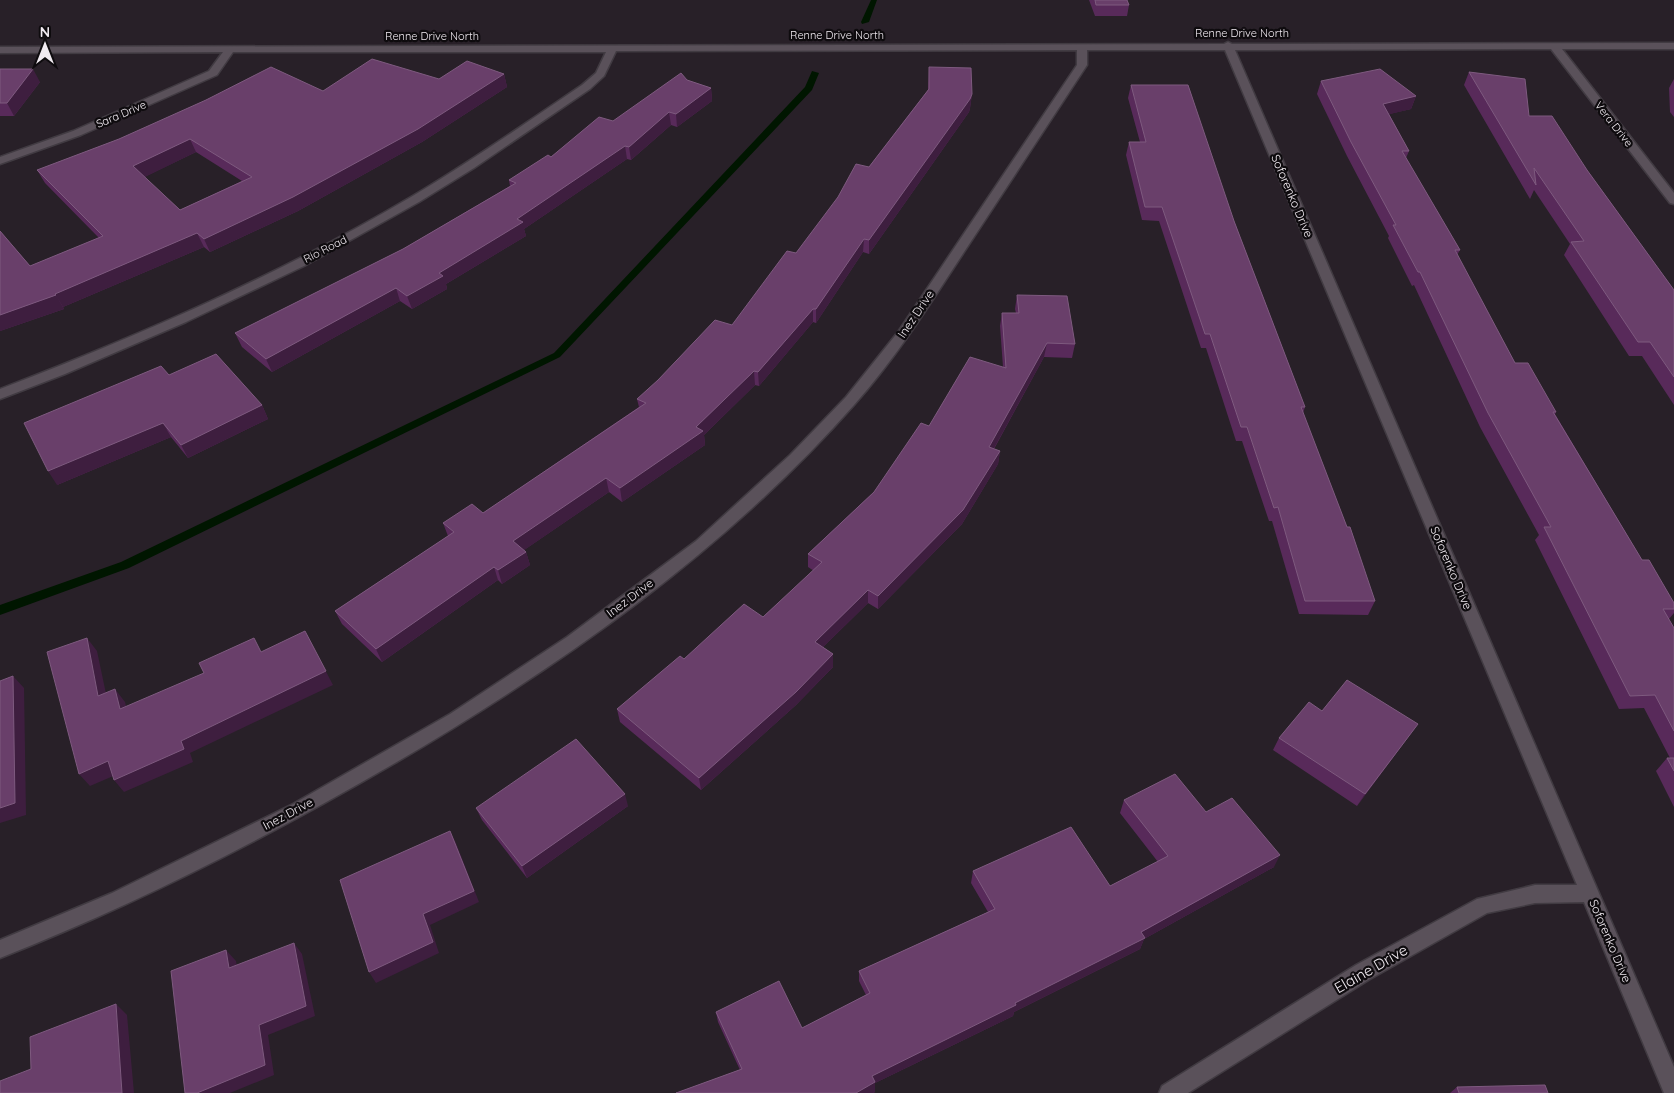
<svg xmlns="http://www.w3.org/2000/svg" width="1674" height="1093" font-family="Quicksand,sans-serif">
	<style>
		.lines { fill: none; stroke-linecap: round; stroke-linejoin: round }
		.stream { fill: #001600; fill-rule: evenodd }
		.minor-casing { stroke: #413b42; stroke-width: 3 }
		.minor { fill: #5a515a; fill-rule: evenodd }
		.wall { fill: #582a5a; fill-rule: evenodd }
		.shaded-wall { fill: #3e1e3f }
		.building { fill: #693f6a; stroke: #7e5a7f; fill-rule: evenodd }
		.labels { text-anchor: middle; stroke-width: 4.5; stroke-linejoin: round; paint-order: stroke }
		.far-street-label { font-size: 11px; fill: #f0eaf0; stroke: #0e0b0e }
		.street-label { font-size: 12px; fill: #f0eaf0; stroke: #0e0b0e }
		.near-street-label { font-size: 15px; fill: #f0eaf0; stroke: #0e0b0e }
	</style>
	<rect width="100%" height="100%" fill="#282028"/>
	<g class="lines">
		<g class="stream">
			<polygon points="871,0 877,0 869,22 862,24 861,22"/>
			<polygon points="812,71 819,73 812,90 560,357 129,568 0,615 0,605 121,562 554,353 805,87"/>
		</g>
		<defs>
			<path id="minor" d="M 1228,42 L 1232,44 L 1674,43 L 1674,49 L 1562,49 L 1674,193 L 1674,204 L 1670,203 L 1551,49 L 1235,50 L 1674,1067 L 1674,1093 L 1664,1093 L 1584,902 L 1535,903 L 1487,913 L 1370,979 L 1188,1093 L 1159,1093 L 1162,1086 L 1356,965 L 1477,899 L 1535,885 L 1577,885 L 1225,50 L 1087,50 L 1087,65 C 1046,127 1005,190 964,252 C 930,304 896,358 854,405 C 725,551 562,665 395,763 C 268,837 137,904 0,958 L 0,940 L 112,893 L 293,804 L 450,714 L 567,637 L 696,541 L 790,455 L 846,397 L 898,332 L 1077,65 L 1077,50 L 616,51 L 604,76 L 590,89 L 474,168 L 419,202 L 304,266 L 186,322 L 65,374 L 0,399 L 0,389 C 141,335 281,274 411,197 C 470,162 526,123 582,85 L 596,73 L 606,52 L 233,52 L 217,75 L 81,135 L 0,164 L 0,157 L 73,131 L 209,71 L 223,52 L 0,53 L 0,47 L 1224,44 Z"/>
		</defs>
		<use href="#minor" class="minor-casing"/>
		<use href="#minor" class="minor"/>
	</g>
	<g class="wall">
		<polygon points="1089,0 1127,0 1129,5 1127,16 1095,16"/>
		<polygon points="929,67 972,94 970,108 969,112 869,254 863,252 816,323 813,322 759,386 755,385 704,435 705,445 622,502 609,492 524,550 526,552 530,565 502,584 498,580 382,662 342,624 335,611 448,536 443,523 483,513 639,407 637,399 732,325 796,253 869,167 928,90"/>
		<polygon points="0,69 40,82 14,116 0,116"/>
		<polygon points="1469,72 1529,116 1587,170 1674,290 1674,405 1642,356 1629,356 1564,255 1570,244 1534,190 1530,199 1464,85"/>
		<path d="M 504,74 L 507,87 L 422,142 L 298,211 L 210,252 L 204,247 L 63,307 L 64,309 L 0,331 L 0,231 L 30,266 L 99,238 L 45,183 L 37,170 L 323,91 L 439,79 ZM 196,152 L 242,181 L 180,210 L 144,177 Z"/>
		<polygon points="1674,79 1674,117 1670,112 1669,88"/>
		<polygon points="687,80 711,88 712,101 677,127 671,125 631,160 627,159 524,229 526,236 446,284 447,289 412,309 400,301 272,372 242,347 235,333 403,249 510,186 509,180"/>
		<polygon points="1321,81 1416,96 1411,109 1389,114 1409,151 1406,158 1460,250 1457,255 1515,363 1556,412 1555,414 1642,560 1674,603 1674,613 1669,619 1674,628 1674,807 1656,771 1667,758 1670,758 1644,708 1619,709 1535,540 1539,535 1480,427 1414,285 1412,286 1388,238 1389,236 1347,156 1317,94"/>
		<polygon points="1131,85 1234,221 1305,407 1303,413 1375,601 1368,615 1299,614 1272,521 1269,521 1242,441 1236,441 1206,348 1201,348 1159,221 1142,220 1126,155 1129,142 1140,142 1128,98"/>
		<polygon points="1017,295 1075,344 1072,358 1044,357 994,449 1000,451 998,464 962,524 878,609 868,603 823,647 833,654 833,667 796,705 701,790 620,722 617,709 684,659 763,617 814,571 808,567 808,554 874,492 929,426 1003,367 1000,326 1002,313 1016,313 1015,309"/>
		<polygon points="169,375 262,405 268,419 188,458 171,437 57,485"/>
		<polygon points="1322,711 1418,724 1409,736 1357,806 1273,750 1279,738"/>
		<polygon points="1124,800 1206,812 1274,867 1144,939 1140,949 1014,1012 1013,1016 875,1083 875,1092 873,1093 676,1093 740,1070 718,1022 716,1012 802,1028 866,995 859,981 859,971 988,912 971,883 973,871 1110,886 1158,862 1120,813"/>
		<polygon points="628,806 527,878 482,820 476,808"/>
		<polygon points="1457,1087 1548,1093 1450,1093"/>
	</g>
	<g class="shaded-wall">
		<polygon points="33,69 40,82 14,116 7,103"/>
		<polygon points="504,74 507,87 422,142 298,211 210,252 204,239"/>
		<polygon points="711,88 712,101 677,127 676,114"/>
		<polygon points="972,94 970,108 969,112 869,254 869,240"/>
		<polygon points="1416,96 1411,109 1378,117 1383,104"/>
		<polygon points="669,112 671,125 631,160 629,147"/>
		<polygon points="190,139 196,152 139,180 133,166"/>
		<polygon points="625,146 627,159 524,229 526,236 446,284 447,289 412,309 407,296 439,273 517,219"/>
		<polygon points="197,233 204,247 63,307 55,294"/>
		<polygon points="864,239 863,252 816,323 816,309"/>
		<polygon points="396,288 400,301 272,372 266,359"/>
		<polygon points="56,295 64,309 0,331 0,315"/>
		<polygon points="813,309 813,322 759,386 758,372"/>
		<polygon points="1047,343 1044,357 987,461 989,447"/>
		<polygon points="754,371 755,385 704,435 705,445 622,502 620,488 696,427"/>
		<polygon points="262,405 268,419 188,458 181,445"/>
		<polygon points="163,423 171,437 57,485 48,471"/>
		<polygon points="1000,451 998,464 962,524 878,609 878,596"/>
		<polygon points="606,478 609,492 517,555 513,541"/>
		<polygon points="526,552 530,565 502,584 498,570"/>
		<polygon points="494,567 498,580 382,662 376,649"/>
		<polygon points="868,590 868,603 815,655 815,642"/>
		<polygon points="305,631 333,685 190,753 193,762 124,792 114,780 181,741"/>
		<polygon points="87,638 97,651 109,708 98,696"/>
		<polygon points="833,654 833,667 796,705 701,790 699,778"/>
		<polygon points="13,676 24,688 26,815 0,823 0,808"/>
		<polygon points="115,689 125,702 130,722 120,709"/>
		<polygon points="1418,724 1409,736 1357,806 1365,794"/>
		<polygon points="108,761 118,774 90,786 79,774"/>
		<polygon points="625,794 628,806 527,878 522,866"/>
		<polygon points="450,831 456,843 479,902 430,925 439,953 376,983 369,972 423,914"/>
		<polygon points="1280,855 1274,867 1144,939 1140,949 1014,1012 1013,1016 875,1083 875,1092 873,1093 856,1093 872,1076 1015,1003"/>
		<polygon points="294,943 302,954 315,1016 268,1035 274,1075 230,1093 197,1093 259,1025"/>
		<polygon points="226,950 236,961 239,979 229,968"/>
		<polygon points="116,1004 127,1015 134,1093 122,1093"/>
	</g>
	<g class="building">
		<polygon points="1095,0 1127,0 1129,5 1096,5"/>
		<path d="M 372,59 L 439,79 L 467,61 L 504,74 L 418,129 L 293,197 L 204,239 L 197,233 L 55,294 L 56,295 L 0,315 L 0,231 L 30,266 L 103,236 L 37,170 L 119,139 L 206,100 L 271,67 L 323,91 ZM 190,139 L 252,177 L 180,210 L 133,166 Z"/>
		<polygon points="929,67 971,68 972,94 970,99 869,240 864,239 816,309 813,309 758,372 754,371 696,427 703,431 620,488 606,478 513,541 526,552 498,570 494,567 376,649 335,611 454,532 443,523 472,504 483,513 646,403 637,399 658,380 715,320 732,325 787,251 796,253 838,197 856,164 869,167 929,89"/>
		<polygon points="0,69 33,69 7,103 0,103"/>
		<polygon points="1380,69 1416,96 1383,104 1409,151 1402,151 1460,250 1455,250 1515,363 1528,363 1556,412 1553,412 1642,560 1649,560 1674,603 1674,609 1663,609 1674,628 1674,731 1655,695 1630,696 1544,527 1551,527 1488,413 1420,272 1418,272 1393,225 1396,225 1351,142 1321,81"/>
		<polygon points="1469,72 1525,79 1529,116 1552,116 1587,170 1674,290 1674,377 1650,342 1638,342 1571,242 1584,241 1534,168 1536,185"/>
		<polygon points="681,73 687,80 711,88 676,114 669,112 629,147 625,146 517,219 523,222 439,273 443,276 407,296 396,288 266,359 235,333 403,249 516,183 509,180 548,155 551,157 599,117 613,121"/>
		<polygon points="1131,85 1188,85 1234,221 1305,407 1301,407 1347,527 1350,527 1375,601 1305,601 1278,507 1274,508 1247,427 1241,427 1210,334 1205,334 1162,207 1145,207 1129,142 1146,142"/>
		<polygon points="1017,295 1067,296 1075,344 1047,343 989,447 1000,451 963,510 878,596 868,590 815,642 833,654 796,692 699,778 617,709 680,656 684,659 744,604 763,617 822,562 808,554 874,492 921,423 929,426 970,357 1006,368 1002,313 1019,313"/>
		<polygon points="216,354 262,405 181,445 163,423 48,471 24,423 161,366 169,375"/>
		<polygon points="305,631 326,671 181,741 184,749 114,780 108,761 79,774 47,652 87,638 98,696 115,689 120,709 204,673 199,663 254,638 261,652"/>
		<polygon points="13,676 15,803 0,808 0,681"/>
		<polygon points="1347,680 1418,724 1365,794 1279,738 1309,702 1322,711"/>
		<polygon points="576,739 625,794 522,866 476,808"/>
		<polygon points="1667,758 1674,758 1674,771"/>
		<polygon points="1175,774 1206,812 1232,798 1280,855 1141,932 1145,938 1015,1003 1016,1005 872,1076 875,1082 856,1093 676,1093 742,1069 716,1012 779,981 802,1028 870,993 859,971 995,909 973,871 1071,827 1110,886 1168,856 1124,800"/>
		<polygon points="450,831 474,891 423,914 433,942 369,972 340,880"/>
		<polygon points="294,943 306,1006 259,1025 265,1065 197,1093 185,1093 171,971 226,950 229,968"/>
		<polygon points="116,1004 122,1093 0,1093 0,1081 31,1069 30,1037"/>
		<polygon points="1545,1085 1548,1093 1459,1093 1457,1087"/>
	</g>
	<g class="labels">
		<g class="far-street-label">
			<text x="1242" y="37">Renne Drive North</text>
			<text x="837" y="39">Renne Drive North</text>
			<text x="432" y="40">Renne Drive North</text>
			<text transform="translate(121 114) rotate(-23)" y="4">Sara Drive</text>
			<text transform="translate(1614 124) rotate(52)" y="4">Vera Drive</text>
			<text transform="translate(325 249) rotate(-27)" y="4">Rio Road</text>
		</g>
		<g class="street-label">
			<text transform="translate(1292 196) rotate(67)" y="4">Soforenko Drive</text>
			<text transform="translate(916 314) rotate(-56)" y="4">Inez Drive</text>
			<text transform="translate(1451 568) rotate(67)" y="4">Soforenko Drive</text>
			<text transform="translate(630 598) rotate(-37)" y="4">Inez Drive</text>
			<text transform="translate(288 814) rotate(-28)" y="4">Inez Drive</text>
			<text transform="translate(1610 941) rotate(67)" y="4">Soforenko Drive</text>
		</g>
		<g class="near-street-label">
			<text transform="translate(1371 969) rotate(-30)" y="5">Elaine Drive</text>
		</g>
	</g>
	<g transform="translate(45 45)" stroke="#0e0b0e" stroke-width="4" paint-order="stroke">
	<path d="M0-4L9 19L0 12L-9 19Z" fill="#f0eaf0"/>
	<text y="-8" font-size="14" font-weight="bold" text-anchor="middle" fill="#f0eaf0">N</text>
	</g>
</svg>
